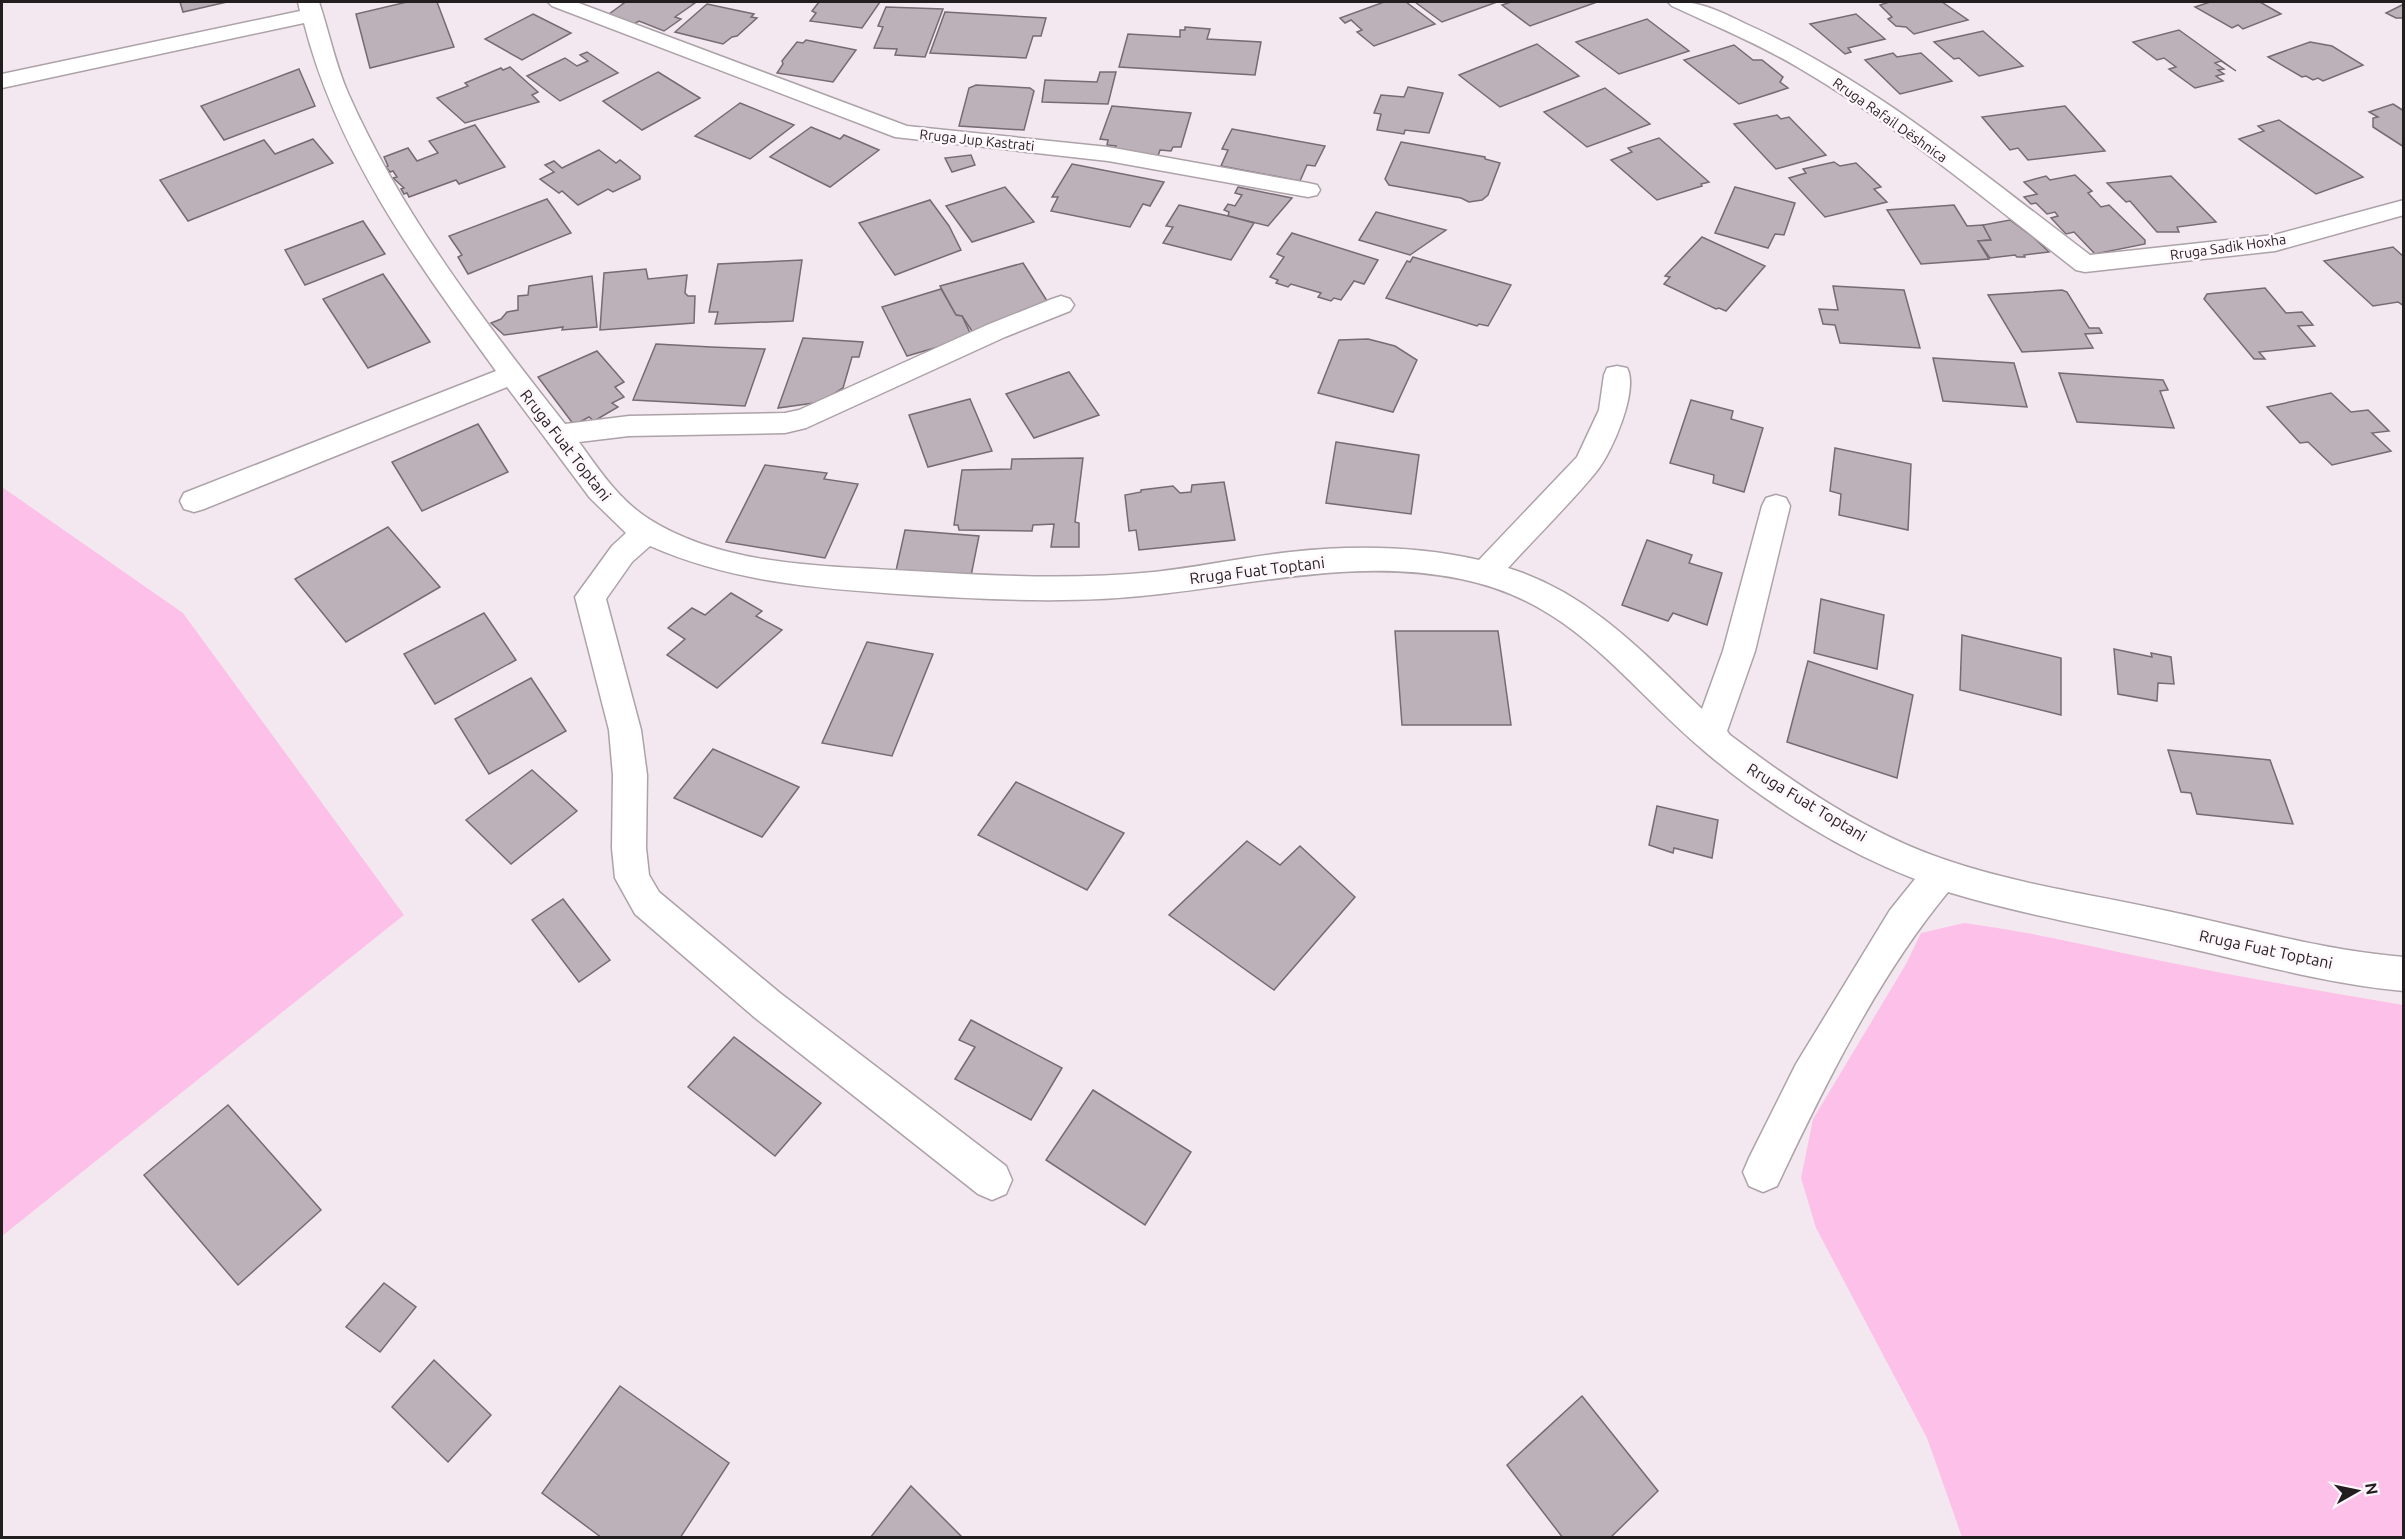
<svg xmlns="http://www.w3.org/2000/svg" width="2405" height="1539" font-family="Ubuntu,sans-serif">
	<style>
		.green { fill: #fdc1e9 }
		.building { fill: #bcb1b8; stroke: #756b71; stroke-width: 1.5 }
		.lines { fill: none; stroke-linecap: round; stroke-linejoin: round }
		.minor-casing { stroke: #aca2a8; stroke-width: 3 }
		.minor { fill: #fff; fill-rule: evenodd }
		.labels { text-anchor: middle; stroke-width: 5; stroke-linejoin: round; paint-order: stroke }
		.far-street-label { font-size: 14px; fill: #221e20; stroke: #fff6fb }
		.street-label { font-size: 16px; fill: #221e20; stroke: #fff6fb }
	</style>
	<rect width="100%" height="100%" fill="#f3e8ef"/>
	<g class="green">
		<polygon points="2,487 183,613 404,915 2,1236"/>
		<path d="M 1964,923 C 2027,931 2089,946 2152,959 C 2235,976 2319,991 2403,1005 L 2403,1537 L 1962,1537 L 1927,1438 L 1816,1228 L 1801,1178 L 1813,1119 L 1906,964 L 1921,933 Z"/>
	</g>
	<g class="building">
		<polygon points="180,2 227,2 183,12"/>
		<polygon points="407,2 437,2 454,47 370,68 356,14"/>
		<polygon points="620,2 689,2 695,3 675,17 681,19 664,31 639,21 634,24 609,14 624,3"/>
		<polygon points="819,2 880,2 862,28 810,21 816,13 812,11"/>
		<polygon points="1384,2 1406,2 1435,24 1374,46 1357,32 1362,30 1351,20 1345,23 1340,18"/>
		<polygon points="1415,2 1497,2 1442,22"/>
		<polygon points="1511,2 1597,2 1530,26 1502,5"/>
		<polygon points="1889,2 1942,2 1968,20 1914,34 1906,27 1896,26 1888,19 1892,17 1880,5"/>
		<polygon points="2210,2 2260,2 2281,14 2243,29 2238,25 2232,28 2195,7"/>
		<polygon points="707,4 754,14 751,17 757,18 737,36 732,37 723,44 675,32"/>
		<polygon points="2404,4 2404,18 2396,18 2386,13"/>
		<polygon points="886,7 943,9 925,57 895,55 897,49 874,48 883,27 878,26"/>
		<polygon points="945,12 1046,18 1041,36 1033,36 1026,58 930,53"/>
		<polygon points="533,14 571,33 522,60 485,39"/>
		<polygon points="1856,14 1885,39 1848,48 1851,52 1845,54 1810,24"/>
		<polygon points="1647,19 1689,51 1619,74 1576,42"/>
		<polygon points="1185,27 1210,29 1207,39 1261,42 1255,75 1119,67 1128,34 1180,37 1180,30 1185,30"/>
		<polygon points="2179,30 2236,71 2221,61 2215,63 2224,69 2218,70 2224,74 2216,76 2223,81 2195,88 2169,69 2176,67 2164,58 2157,60 2133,42"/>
		<polygon points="1983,31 2023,66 1979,76 1959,58 1954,59 1934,42"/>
		<polygon points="806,40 856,50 833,82 777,73 783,64 782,61 797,42 803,43"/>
		<polygon points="2310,42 2332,46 2363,65 2323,81 2318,78 2313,80 2306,76 2302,77 2268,57"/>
		<polygon points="1537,44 1579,76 1500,107 1459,75"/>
		<polygon points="1734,45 1753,60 1762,60 1783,77 1780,82 1788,88 1739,104 1684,60"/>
		<polygon points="587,52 618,73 560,101 527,76 565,58 577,66 588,61 580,55"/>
		<polygon points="1893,53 1897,57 1921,53 1952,81 1900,94 1865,60"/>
		<polygon points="510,67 538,92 532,95 539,102 465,123 437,98 468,86 465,83 501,68 503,70"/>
		<polygon points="299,69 315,106 224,140 201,106"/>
		<polygon points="658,72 700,98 642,130 603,101"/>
		<polygon points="1100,72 1116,72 1108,104 1042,102 1045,80 1097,82"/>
		<polygon points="976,85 1030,88 1034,91 1024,130 959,126 969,88"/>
		<polygon points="1408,87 1443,93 1429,133 1405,130 1404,134 1377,130 1381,114 1374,113 1381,95 1404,97"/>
		<polygon points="1605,88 1650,124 1587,147 1544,112"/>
		<polygon points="740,103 794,125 750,159 695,136"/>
		<polygon points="2393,104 2404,111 2404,147 2373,127 2373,118 2378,117 2369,112"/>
		<polygon points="1112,106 1191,113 1181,147 1173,147 1171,151 1160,150 1158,156 1115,149 1116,146 1107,145 1108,140 1100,139"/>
		<polygon points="2065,106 2105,151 2028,160 2018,148 2010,150 1982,117"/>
		<polygon points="1777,115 1781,119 1789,117 1826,155 1776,169 1734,124"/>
		<polygon points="2279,120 2363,177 2316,194 2239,139 2264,131 2258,126"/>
		<polygon points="475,125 505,167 459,184 456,180 409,197 407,193 404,194 401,189 404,188 393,178 397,177 393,171 390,172 386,167 388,166 384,157 408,148 417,161 438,153 429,141"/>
		<polygon points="811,127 840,139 844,135 879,150 830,187 770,157"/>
		<polygon points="1232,129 1325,146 1315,166 1307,165 1300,181 1221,166 1228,150 1222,149"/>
		<polygon points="1659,138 1709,182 1701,184 1702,186 1657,200 1611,160 1632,152 1628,148"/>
		<polygon points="313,139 333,163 188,221 160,180 264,140 275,154"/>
		<polygon points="1401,142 1485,157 1485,159 1500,163 1488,195 1482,200 1469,202 1461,198 1389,185 1385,179"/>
		<polygon points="599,150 616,163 620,160 640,176 640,179 613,192 608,189 578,205 562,191 559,193 540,179 554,172 545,165 554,161 562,168"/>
		<polygon points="971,155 975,165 952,172 945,158"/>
		<polygon points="1834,162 1840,166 1856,163 1881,187 1874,189 1887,202 1825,217 1789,178 1806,173 1803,169"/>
		<polygon points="1072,164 1164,182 1150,206 1143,204 1130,227 1051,211 1058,197 1052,197"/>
		<polygon points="2075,175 2092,191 2088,193 2101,207 2109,205 2145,240 2145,244 2095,254 2074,232 2066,234 2051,218 2058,216 2055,212 2047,214 2036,203 2031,204 2024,197 2037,194 2024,182 2046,176 2050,180"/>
		<polygon points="2171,176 2216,222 2177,227 2179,232 2157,232 2130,201 2126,202 2107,183"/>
		<polygon points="1005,187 1034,222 972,242 946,206"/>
		<polygon points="1238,187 1292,198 1268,226 1228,216 1229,212 1224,210 1228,204 1235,206 1242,195 1235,193"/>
		<polygon points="1735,187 1795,203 1784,235 1775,234 1768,248 1715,233"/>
		<polygon points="547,199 571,233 468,274 458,257 462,255 449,236"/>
		<polygon points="930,200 949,226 961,250 895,275 859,223"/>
		<polygon points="1179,205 1228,216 1254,223 1231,260 1163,243 1173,227 1166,226"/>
		<polygon points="1954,205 1967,226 1983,225 1991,240 1978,241 1989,259 1921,264 1887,210"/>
		<polygon points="1376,212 1446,230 1410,255 1359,240"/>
		<polygon points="2010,220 2033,237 2049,252 2024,255 2025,257 2017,257 2015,255 1990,258 1978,241 1991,240 1983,225"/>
		<polygon points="363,221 385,254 305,285 285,250"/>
		<polygon points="1292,233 1378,260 1364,284 1354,281 1341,300 1334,298 1331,301 1318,297 1321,293 1291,284 1288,287 1276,283 1278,280 1270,277 1284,257 1277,254"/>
		<polygon points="1702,237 1765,266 1726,311 1719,308 1716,309 1664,284 1670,277 1665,276"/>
		<polygon points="2393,247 2404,257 2404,306 2398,302 2373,306 2324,261"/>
		<polygon points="1413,257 1511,285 1488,326 1479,324 1477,326 1386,298 1407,261 1410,262"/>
		<polygon points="802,260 793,321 715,324 718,312 709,312 718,264"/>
		<polygon points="1023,263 1049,304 974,334 962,316 956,315 940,286"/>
		<polygon points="646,269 648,279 687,275 685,293 688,296 695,296 694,323 600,330 604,273"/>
		<polygon points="383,274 430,342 368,368 323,299"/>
		<polygon points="592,276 597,327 562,330 563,327 504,335 491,323 501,319 507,312 518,310 518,296 528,295 529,286"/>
		<polygon points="1833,286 1904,290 1920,348 1840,343 1835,325 1823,324 1819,309 1838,310"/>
		<polygon points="2265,288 2286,313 2302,312 2313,325 2298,326 2315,346 2259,352 2265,359 2254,359 2204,299 2207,294"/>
		<polygon points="941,289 956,315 962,316 972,337 907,356 882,307"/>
		<polygon points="2062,290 2067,292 2089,328 2099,328 2102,333 2085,334 2093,348 2022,352 1988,295"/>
		<polygon points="803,338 863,342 859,357 852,357 843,388 821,402 778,408"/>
		<polygon points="1368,339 1395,346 1417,360 1393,412 1318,393 1339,340"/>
		<polygon points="656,344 711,347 765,349 745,406 633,400"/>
		<polygon points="597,351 624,382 615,387 624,397 612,403 618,407 594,421 589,417 574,425 538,377"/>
		<polygon points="1933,358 2014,363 2027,407 1943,401"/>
		<polygon points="1069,372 1099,415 1034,438 1006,394"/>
		<polygon points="2059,373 2163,380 2168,390 2160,391 2174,428 2077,422"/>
		<polygon points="2331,393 2351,412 2368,410 2389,431 2372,433 2391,451 2332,465 2308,442 2300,443 2267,407"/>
		<polygon points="970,399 992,451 928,467 909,415"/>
		<polygon points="1691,400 1733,411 1731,419 1763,428 1744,492 1713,483 1714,475 1670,463"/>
		<polygon points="478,424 508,472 422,511 392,462"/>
		<polygon points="1336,442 1419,455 1411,514 1326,503"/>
		<polygon points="1835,448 1911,464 1908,530 1839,515 1841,494 1830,491"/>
		<polygon points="1083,458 1075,522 1079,523 1079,547 1051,547 1054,524 1033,525 1032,531 959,530 958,525 954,525 962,470 1011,469 1012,459"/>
		<polygon points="765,465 827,473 824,479 858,484 825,558 726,542"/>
		<polygon points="1224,482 1235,540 1139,550 1136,530 1129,531 1125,495 1141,492 1141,490 1173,486 1180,493 1191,492 1192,485"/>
		<polygon points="388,527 440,587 346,642 295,579"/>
		<polygon points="905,530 979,536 971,576 895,575"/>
		<polygon points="1647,540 1692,555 1689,563 1722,573 1707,625 1673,613 1668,621 1622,605"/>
		<polygon points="731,593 762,611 756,616 782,630 717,688 667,655 685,639 668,628 692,608 705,615"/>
		<polygon points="1821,599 1884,615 1877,669 1814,653"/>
		<polygon points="484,613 516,660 435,704 404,654"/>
		<polygon points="1395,631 1498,631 1511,725 1402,725"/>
		<polygon points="1962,635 2061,658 2061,715 1960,690"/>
		<polygon points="867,642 933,654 892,756 822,743"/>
		<polygon points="2114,649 2152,657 2151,653 2171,657 2174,684 2158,683 2157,701 2118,694"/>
		<polygon points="1808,661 1913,695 1897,778 1787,742"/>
		<polygon points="531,678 566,731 489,774 455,719"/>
		<polygon points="713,749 799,787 762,837 674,798"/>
		<polygon points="2168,750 2270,760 2293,824 2197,814 2191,793 2181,792"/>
		<polygon points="532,770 577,811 511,864 466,820"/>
		<polygon points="1016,782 1124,833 1087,890 978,835"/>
		<polygon points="1657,806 1718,820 1712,858 1674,848 1673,853 1649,845"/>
		<polygon points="1247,841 1280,865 1300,846 1355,897 1274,990 1169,915"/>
		<polygon points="563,899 610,960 579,982 532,920"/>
		<polygon points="971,1020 1062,1068 1031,1120 955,1079 975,1047 959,1040"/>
		<polygon points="734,1037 821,1103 775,1156 688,1087"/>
		<polygon points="1093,1090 1191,1152 1145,1225 1046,1160"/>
		<polygon points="228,1105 321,1210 238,1285 144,1175"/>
		<polygon points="384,1283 416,1307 380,1352 346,1327"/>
		<polygon points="434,1360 491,1415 448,1462 392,1407"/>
		<polygon points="620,1386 729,1463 680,1538 602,1538 542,1493"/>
		<polygon points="1582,1396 1658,1491 1610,1538 1563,1538 1507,1465"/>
		<polygon points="911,1486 963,1538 870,1538"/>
	</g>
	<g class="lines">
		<defs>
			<g id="minor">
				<path d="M 298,2 L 319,2 C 329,32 335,63 348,93 C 402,215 483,320 565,424 L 629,416 L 785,413 L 799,410 L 987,325 L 1052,299 L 1061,296 L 1070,299 L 1074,305 L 1070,311 L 1005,337 L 806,428 L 785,433 L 629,436 L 579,442 C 599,470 619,500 649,519 C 725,567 826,566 912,571 C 993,576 1073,580 1154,572 C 1200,567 1245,557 1290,552 C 1354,545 1417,546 1479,560 L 1577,457 L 1599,410 L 1604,375 L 1607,368 L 1617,366 L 1627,368 C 1639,390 1612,453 1596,472 C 1569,505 1537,536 1508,568 C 1588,592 1644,653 1702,709 L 1723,651 L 1762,506 L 1766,498 L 1776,495 L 1786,498 L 1790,506 L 1755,651 L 1727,731 L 1730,735 C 1795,784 1868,834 1946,860 C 2022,886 2103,896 2181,914 C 2255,930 2327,951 2404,957 L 2404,991 C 2327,984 2254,963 2179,946 C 2102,928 2024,915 1948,892 C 1877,978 1825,1085 1777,1186 L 1763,1192 L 1749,1186 L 1743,1172 L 1749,1158 L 1796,1064 L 1890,910 L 1915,879 C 1842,851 1770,806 1709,755 C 1625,686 1576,602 1461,579 C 1359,558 1261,583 1160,594 C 1078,604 995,600 913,595 C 822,589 734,583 650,546 L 632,562 L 606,599 L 641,730 L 647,775 L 646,848 L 649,875 L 659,892 L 780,993 L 1006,1166 L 1012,1180 L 1006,1194 L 992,1200 L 978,1194 L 754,1017 L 635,914 L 615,878 L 612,848 L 613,775 L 609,730 L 575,597 L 612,546 L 626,533 L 590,498 L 507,387 L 204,509 L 194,512 L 184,509 L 180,501 L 184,493 L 496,371 C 417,262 338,156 304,23 L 2,88 L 2,74 L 300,11 Z"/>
				<polygon points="548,2 576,2 907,126 1108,147 1308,183 1317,185 1320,190 1317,195 1308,197 1108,161 895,137 552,6"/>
				<path d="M 1668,2 C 1699,0 1719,11 1746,24 C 1872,80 1980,172 2090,255 L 2274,235 L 2404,200 L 2404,215 L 2275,251 L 2085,272 L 2076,270 C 1986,200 1898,126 1799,68 C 1759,44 1715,26 1672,6 Z"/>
			</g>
		</defs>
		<use href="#minor" class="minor-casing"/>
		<use href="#minor" class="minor"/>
	</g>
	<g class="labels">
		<g class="far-street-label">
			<text transform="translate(1890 120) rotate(35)" y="5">Rruga Rafail Dëshnica</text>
			<text transform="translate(977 140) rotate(6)" y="5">Rruga Jup Kastrati</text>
			<text transform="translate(2228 247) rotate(-8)" y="5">Rruga Sadik Hoxha</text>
		</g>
		<g class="street-label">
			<text transform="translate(566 445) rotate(52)" y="6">Rruga Fuat Toptani</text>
			<text transform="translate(1257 570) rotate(-7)" y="6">Rruga Fuat Toptani</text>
			<text transform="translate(1807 802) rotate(31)" y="6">Rruga Fuat Toptani</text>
			<text transform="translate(2266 949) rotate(12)" y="6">Rruga Fuat Toptani</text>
		</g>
	</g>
	<rect width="2405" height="1539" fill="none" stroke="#221e20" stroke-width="6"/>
	<g transform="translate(2357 1491) rotate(81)" stroke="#fff6fb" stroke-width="4.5" paint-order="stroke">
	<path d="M0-4.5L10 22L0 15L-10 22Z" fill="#221e20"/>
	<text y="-9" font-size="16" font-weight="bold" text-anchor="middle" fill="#221e20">N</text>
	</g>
</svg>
